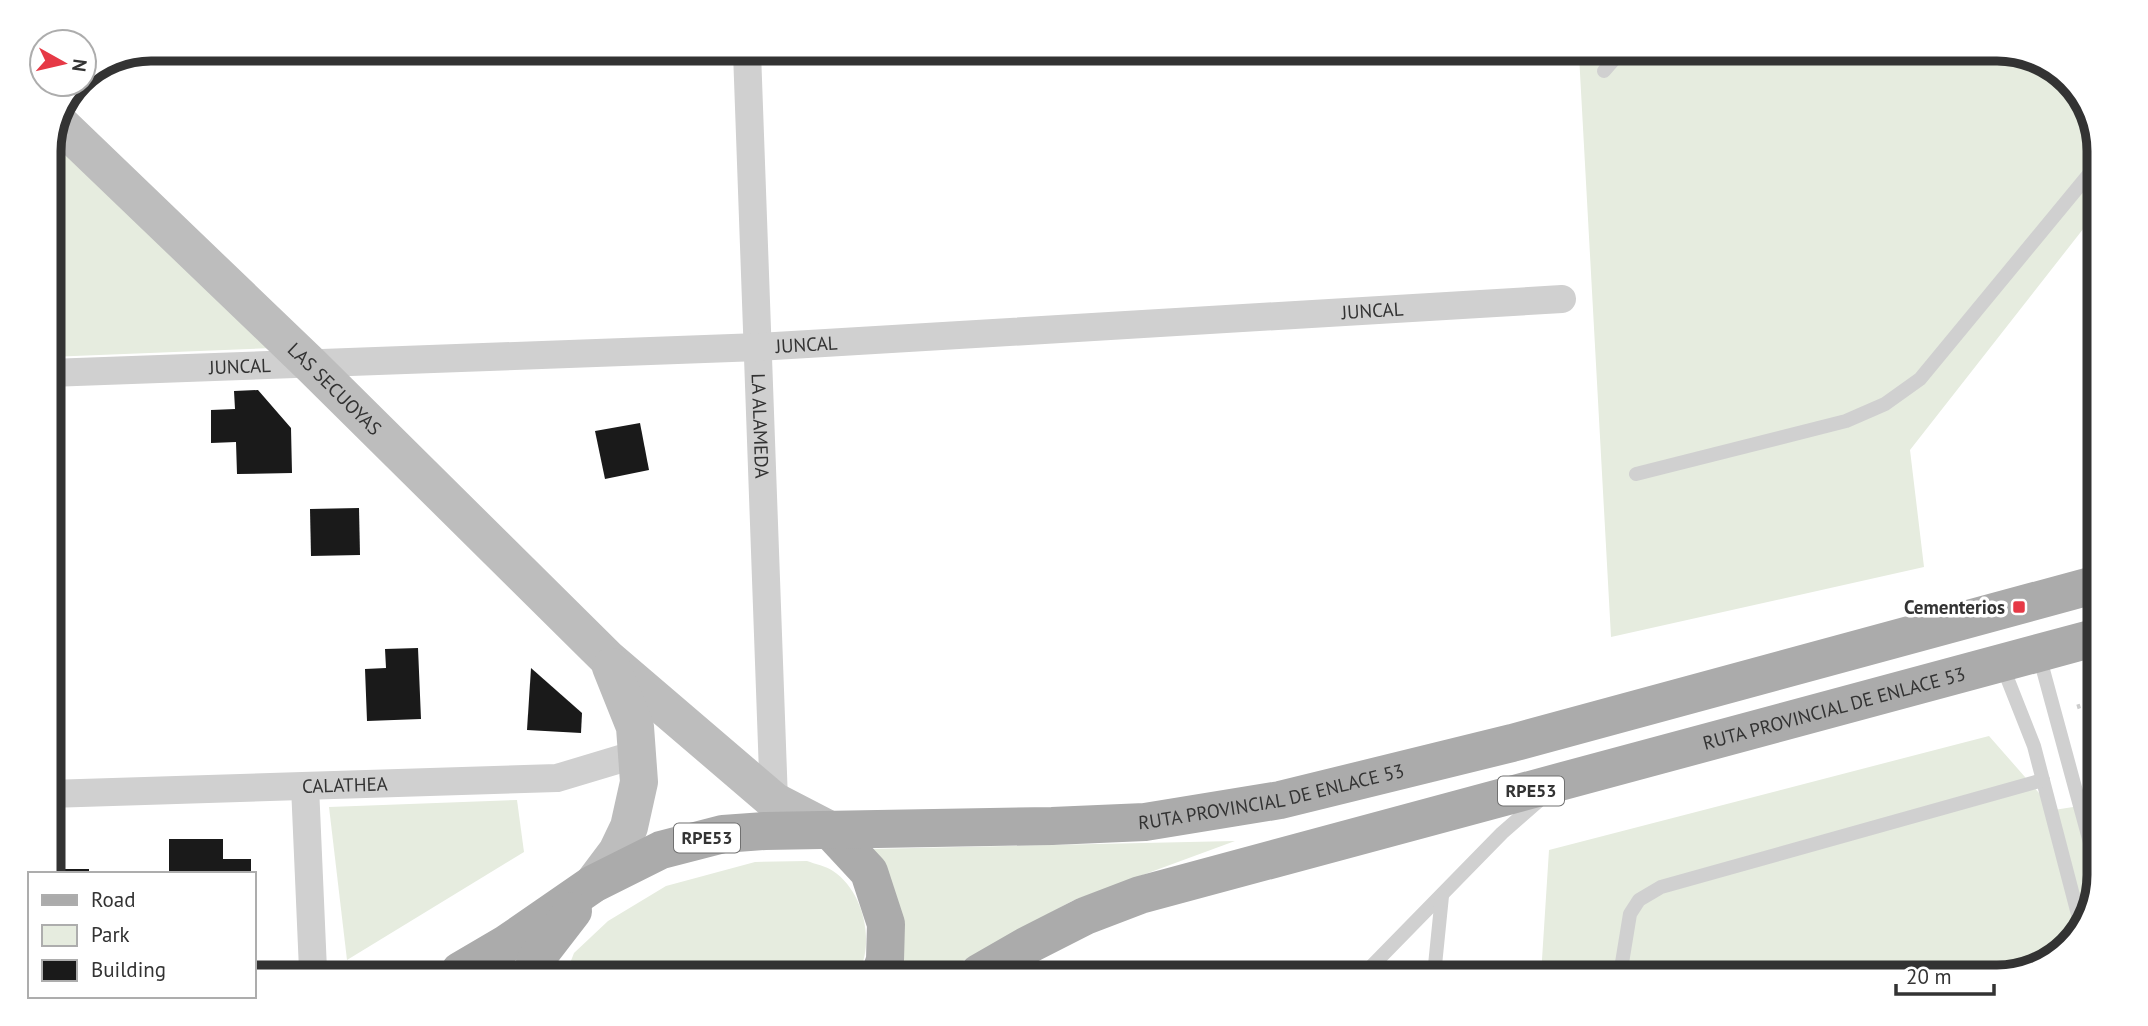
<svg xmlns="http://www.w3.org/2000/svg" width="2148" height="1026" font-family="'PT Sans',sans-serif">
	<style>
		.green { fill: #e6ecdf }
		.building { fill: #1a1a1a }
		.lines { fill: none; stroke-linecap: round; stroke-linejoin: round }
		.path { stroke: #cdcdcd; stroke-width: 4.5; stroke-dasharray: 3.5 3.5; stroke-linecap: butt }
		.lane { stroke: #d0d0d0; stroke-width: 14 }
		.street { stroke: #d0d0d0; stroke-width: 28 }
		.secondary { stroke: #bdbdbd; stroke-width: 38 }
		.primary { stroke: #ababab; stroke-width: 38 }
		.poi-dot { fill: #e63946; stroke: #fff; stroke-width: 2.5 }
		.labels { text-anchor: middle; stroke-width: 7; stroke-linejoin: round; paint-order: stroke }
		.shield { fill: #fff; stroke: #707070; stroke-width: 2 }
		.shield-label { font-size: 18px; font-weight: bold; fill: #333 }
		.street-label { font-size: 19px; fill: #333; stroke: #fff }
		.poi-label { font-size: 19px; font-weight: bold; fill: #333; stroke: #fff; text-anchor: end }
		.rim { fill: none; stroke: #333; stroke-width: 9 }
	</style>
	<rect width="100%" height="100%" fill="#fff"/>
	<g class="green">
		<polygon points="1579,55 2036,57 2081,94 2099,145 2098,210 1910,450 1924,567 1611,637"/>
		<polygon points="54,135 273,348 49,357 49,145"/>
		<polygon points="1989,736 2054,810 2092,804 2091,914 2054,959 1997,977 1541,975 1549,850"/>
		<polygon points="517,800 524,852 347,960 329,807"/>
		<polygon points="1235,841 1072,901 941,973 898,972 870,849"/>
		<path d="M 807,861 C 815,864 826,866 833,871 C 863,891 875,940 859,972 L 567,971 L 574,953 L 608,921 L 666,886 L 755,862 Z"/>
	</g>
	<g class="building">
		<polygon points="258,390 291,428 292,473 237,474 236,442 211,443 211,410 235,409 234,391"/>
		<polygon points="640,423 649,470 605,479 595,431"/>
		<polygon points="359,508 360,555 311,556 310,509"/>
		<polygon points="418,648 421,719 367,721 365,669 386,668 385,649"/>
		<polygon points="531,668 582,713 581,733 527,730"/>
		<polygon points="49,719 51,719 54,760 49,760"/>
		<polygon points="169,839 223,839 223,859 251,859 251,874 169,874"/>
		<rect x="49" y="869" width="40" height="5"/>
	</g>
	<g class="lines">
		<polyline class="path" points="2077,707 2093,702"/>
		<g class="lane">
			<polyline points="1604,71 1618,55"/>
			<polyline points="1636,474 1846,421 1885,404 1920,379 2099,162"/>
			<polyline points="2039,655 2092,850"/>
			<polyline points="2002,665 2034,746 2081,926"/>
			<polyline points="1364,974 1502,833 1542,798"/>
			<polyline points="1434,975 1442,896"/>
			<polyline points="1620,975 1630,914 1639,900 1661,887 2043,780"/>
		</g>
		<g class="street">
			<path id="s1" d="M 747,52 L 774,801"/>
			<path id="s2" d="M 49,373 L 759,347 L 1562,299"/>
			<polyline points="305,786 313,970"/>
			<path id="s3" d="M 49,794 L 557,778 L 637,754"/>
		</g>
		<g class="secondary">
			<path id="s4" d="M 59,123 L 311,365 L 608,659 L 774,801 L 830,830"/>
			<polyline points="593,884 617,852 629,827 639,782 635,727 611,667"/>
		</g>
		<g class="primary">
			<polyline points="830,830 869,872 886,924 885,960 881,972"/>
			<path id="s5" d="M 460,971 L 506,944 L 593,884 L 661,850 L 723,834 L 765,831 L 1052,826 L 1145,822 L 1280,800 L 1512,743 L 2094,585"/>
			<polyline points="533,971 536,959 573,911"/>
			<path id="s6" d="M 979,973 L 1026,946 L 1085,916 L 1140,895 L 2094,638"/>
		</g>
	</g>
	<rect class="poi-dot" x="2012" y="600" width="14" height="14" rx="3.5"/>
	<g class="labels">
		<g class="shield">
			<rect x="1498" y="776.5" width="66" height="29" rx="5"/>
			<rect x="674" y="823.5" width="66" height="29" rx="5"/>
		</g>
		<g class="shield-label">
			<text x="1531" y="797">RPE53</text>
			<text x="707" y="844">RPE53</text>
		</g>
		<g class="street-label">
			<text dy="7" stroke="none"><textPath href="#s2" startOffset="1325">JUNCAL</textPath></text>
			<text dy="7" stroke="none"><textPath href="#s2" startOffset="758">JUNCAL</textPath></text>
			<text dy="7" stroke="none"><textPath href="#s2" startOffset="191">JUNCAL</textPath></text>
			<text dy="7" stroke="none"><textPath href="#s4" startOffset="383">LAS SECUOYAS</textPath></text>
			<text dy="7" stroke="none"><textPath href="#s1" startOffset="374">LA ALAMEDA</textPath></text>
			<text dy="7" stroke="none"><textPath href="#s6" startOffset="898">RUTA PROVINCIAL DE ENLACE 53</textPath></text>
			<text dy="7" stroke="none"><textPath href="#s3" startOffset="296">CALATHEA</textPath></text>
			<text dy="7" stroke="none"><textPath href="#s5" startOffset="850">RUTA PROVINCIAL DE ENLACE 53</textPath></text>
		</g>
		<g class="poi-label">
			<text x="2005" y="614">Cementerios</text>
		</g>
	</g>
	<path d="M0 0H2148V1026H0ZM151 61H1997A90 90 0 0 1 2087 151V875A90 90 0 0 1 1997 965H151A90 90 0 0 1 61 875V151A90 90 0 0 1 151 61Z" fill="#fff" fill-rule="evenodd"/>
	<path class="rim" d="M151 61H1997A90 90 0 0 1 2087 151V875A90 90 0 0 1 1997 965H151A90 90 0 0 1 61 875V151A90 90 0 0 1 151 61Z"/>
	<rect x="28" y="872" width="228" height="126" fill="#ffffff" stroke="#adadad" stroke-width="2"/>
	<rect x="42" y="895" width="35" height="10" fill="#ababab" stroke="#adadad" stroke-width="2"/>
	<text x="91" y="907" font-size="21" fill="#333333">Road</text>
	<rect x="42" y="925" width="35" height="21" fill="#e6ecdf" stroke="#adadad" stroke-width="2"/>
	<text x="91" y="942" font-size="21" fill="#333333">Park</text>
	<rect x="42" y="960" width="35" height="21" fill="#1a1a1a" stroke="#adadad" stroke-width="2"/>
	<text x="91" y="977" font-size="21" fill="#333333">Building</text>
	<g transform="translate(63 63) rotate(98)"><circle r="33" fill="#ffffff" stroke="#adadad" stroke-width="2"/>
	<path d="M0-5L12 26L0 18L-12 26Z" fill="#e63946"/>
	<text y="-10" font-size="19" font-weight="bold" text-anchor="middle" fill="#333333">N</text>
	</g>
	<path d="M1896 984v10h98v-10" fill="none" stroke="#333333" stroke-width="3.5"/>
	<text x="1906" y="984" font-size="21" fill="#333333" stroke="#ffffff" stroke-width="5" paint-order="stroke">20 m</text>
</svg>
